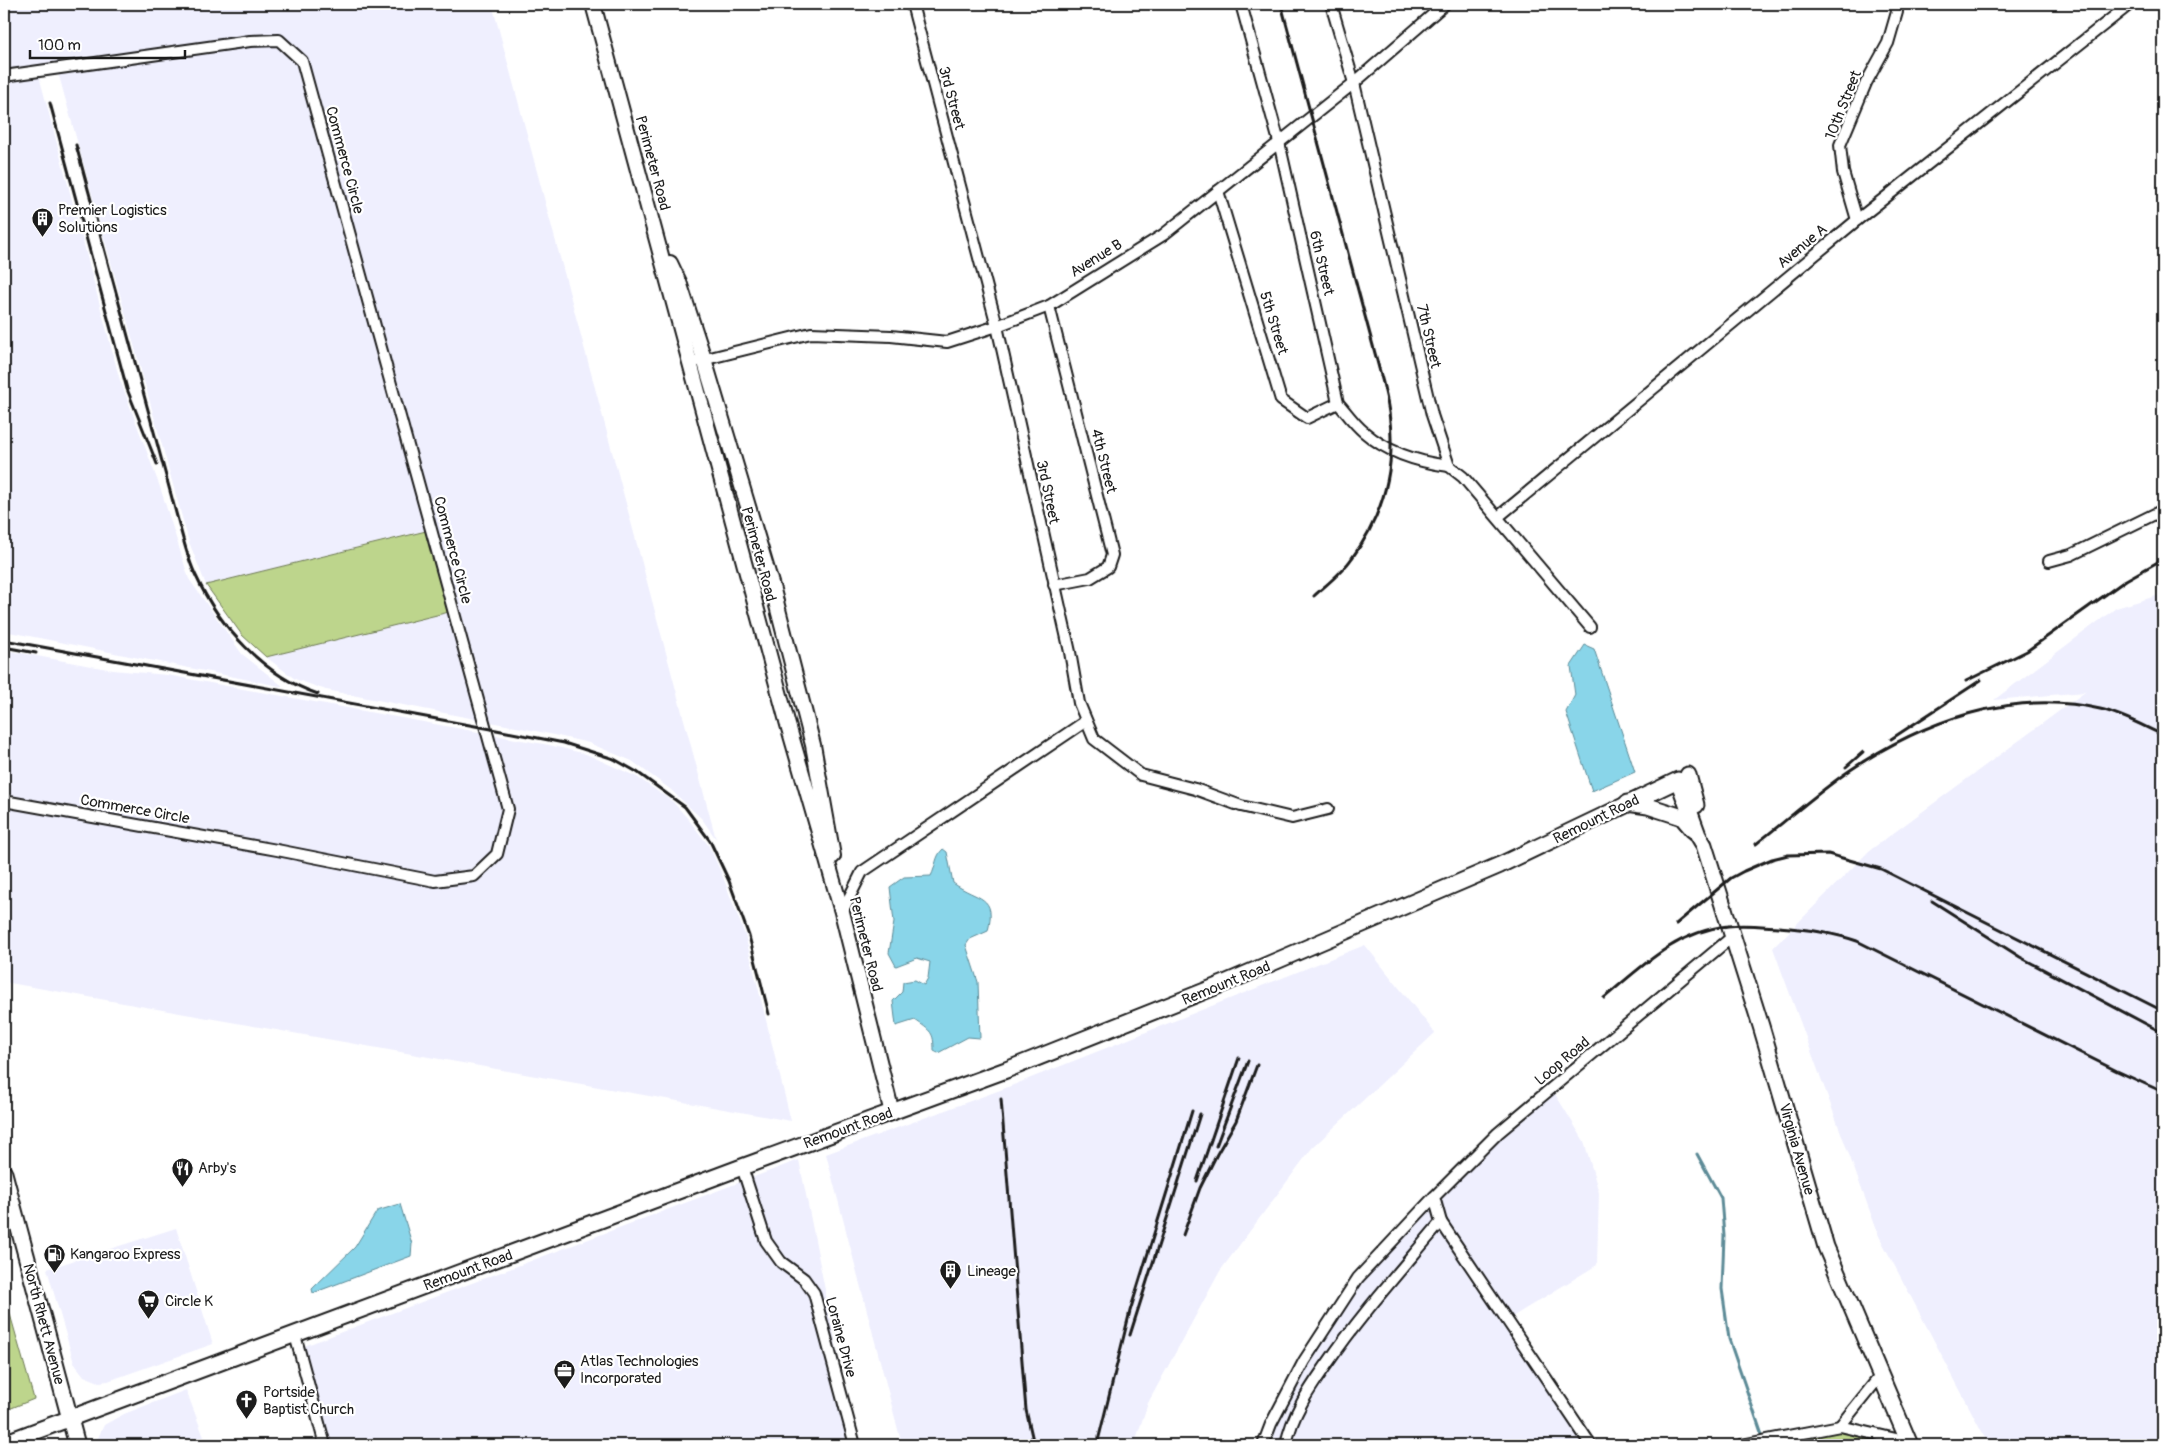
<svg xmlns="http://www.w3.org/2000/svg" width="2167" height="1449" font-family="Pangolin,sans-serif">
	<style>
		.built { fill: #efeffe }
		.green { fill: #bdd58c; stroke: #6c7854 }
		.water { fill: #89d5e9; stroke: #5d8b97 }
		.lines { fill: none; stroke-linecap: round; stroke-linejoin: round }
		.stream { stroke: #5d8b97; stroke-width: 3 }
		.minor-casing { stroke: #1c1c1c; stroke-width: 14 }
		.tertiary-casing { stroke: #1c1c1c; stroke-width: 18 }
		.secondary-casing { stroke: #1c1c1c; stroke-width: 19 }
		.minor { stroke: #fff; stroke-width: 10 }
		.tertiary { stroke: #fff; stroke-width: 14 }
		.secondary { stroke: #fff; stroke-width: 15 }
		.rail { stroke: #1c1c1c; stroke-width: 3 }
		.labels { text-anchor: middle; stroke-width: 4.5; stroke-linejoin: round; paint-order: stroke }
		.street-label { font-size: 15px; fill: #1c1c1c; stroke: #fff }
		.poi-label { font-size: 15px; fill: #1c1c1c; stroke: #fff; text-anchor: start }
	</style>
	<rect width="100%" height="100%" fill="#fff"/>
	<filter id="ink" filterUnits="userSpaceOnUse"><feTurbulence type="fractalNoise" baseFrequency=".02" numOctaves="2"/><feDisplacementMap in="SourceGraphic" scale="10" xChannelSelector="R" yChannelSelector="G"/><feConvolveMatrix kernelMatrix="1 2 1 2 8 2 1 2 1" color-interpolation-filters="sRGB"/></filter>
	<g filter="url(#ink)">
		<g class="built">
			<polygon points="4,4 492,4 716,839 702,819 670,789 632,761 589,743 536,731 326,690 295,679 266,657 454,611 431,529 206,585 189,542 57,69 38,72 119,377 160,487 189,579 242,654 284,687 4,631"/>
			<polygon points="2163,594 2163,1445 1989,1445 1879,1236 1773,948 1869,851 2085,692 1994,700 2116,608"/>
			<polygon points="4,650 113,670 167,675 549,745 586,754 637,777 673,802 689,820 709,846 721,872 745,935 791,1121 4,982"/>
			<polygon points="1365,945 1435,1033 1312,1148 1220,1271 1148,1403 1134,1445 902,1445 826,1154 1003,1089"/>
			<polygon points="1552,1089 1584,1141 1599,1193 1597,1265 1507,1320 1591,1445 1276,1445 1271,1424 1358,1278 1434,1197"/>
			<polygon points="799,1160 856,1445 325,1445 299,1348"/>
			<polygon points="176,1228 213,1344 108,1381 99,1382 84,1376 74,1363 47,1269"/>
			<polygon points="186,1390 207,1445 97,1445 97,1440 104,1425 124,1414"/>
		</g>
		<g class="green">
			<polygon points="426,531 449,612 266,657 242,635 206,585"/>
			<polygon points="4,1293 34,1399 4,1411"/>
			<polygon points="1839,1430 1888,1445 1774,1445"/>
		</g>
		<g class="water">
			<polygon points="1585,645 1594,649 1635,772 1592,791 1566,712 1575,695 1571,666"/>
			<path d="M 943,849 L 947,852 L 953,883 C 978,901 997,894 988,931 L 970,939 L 966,945 L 978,982 L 980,1038 L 968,1037 L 938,1053 L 934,1051 C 934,1032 931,1031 915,1020 L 896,1026 L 893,1001 L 902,992 L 903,982 L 915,980 L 924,985 L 928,978 L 930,962 L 917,958 L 896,966 L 889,953 L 894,922 L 890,887 L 904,877 L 931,876 C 936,867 935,856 943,849 Z"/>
			<polygon points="400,1204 412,1244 411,1256 313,1293 312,1289 355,1247 377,1211"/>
		</g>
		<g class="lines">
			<polyline class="stream" points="1697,1154 1721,1198 1724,1236 1722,1289 1729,1339 1763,1438"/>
			<defs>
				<g id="minor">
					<polyline points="912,4 997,326 1070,652 1079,703 1094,739 1141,775 1195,789 1241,806 1292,818 1328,809"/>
					<path d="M 1241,4 L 1279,142 L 1338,403 C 1346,412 1354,424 1364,432 C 1388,453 1417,462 1449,466"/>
					<polyline points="1331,4 1354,83 1432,415 1449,466 1463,477 1590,627"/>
					<polyline points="4,76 250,41 279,40 302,61 508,809 497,854 474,876 435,881 277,850 4,801"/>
					<polyline points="1218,191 1281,400 1307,418 1338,403"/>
					<polyline points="1857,220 1843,172 1840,145 1866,83 1888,43 1897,12 1896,4"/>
					<polyline points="1049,306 1112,555 1108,567 1090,578 1054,585"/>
					<polyline points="698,361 811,333 891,336 947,342 997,326 1049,306 1163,235 1354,83 1445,4"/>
					<polyline points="1498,517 1857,220 2130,4"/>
					<polyline points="2049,561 2071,555 2163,510"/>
					<polyline points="842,912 862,872 1086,721"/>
					<polyline points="742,1167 766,1241 781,1262 804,1279 814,1293 855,1445"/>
					<polyline points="1441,1222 1591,1445"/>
					<polyline points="295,1335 325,1445"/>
					<polyline points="1840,1426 1881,1375"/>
					<polyline points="1263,1445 1271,1424 1304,1361 1358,1278 1434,1197"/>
					<path d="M 1286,1445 C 1292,1414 1309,1390 1327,1364 C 1361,1314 1402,1269 1441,1222 L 1434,1197 L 1498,1133 L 1733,936"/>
					<polyline points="1741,1445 1840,1426 1909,1442"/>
				</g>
				<g id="tertiary">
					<polyline points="593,4 788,725 842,912 892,1113"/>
					<polyline points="670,263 679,282 704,359 773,590 813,745 833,856"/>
				</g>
				<g id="secondary">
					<polyline points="1688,775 1696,805"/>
					<polyline points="1627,803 1648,806 1682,817 1693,830"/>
					<polyline points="4,1173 77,1445"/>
					<polyline points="4,1443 742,1167 1006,1070 1225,983 1500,865 1678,780 1698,835 1704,845 1761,1026 1826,1247 1910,1445"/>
				</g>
			</defs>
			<use href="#minor" class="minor-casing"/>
			<use href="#tertiary" class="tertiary-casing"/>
			<use href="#secondary" class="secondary-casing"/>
			<use href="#minor" class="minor"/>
			<use href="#tertiary" class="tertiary"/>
			<use href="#secondary" class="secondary"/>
			<g class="rail">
				<path d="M 1281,4 L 1383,383 C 1400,447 1391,505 1352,558 C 1342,573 1327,584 1314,596"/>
				<polyline points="50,103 127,389 157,464"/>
				<path d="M 76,145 L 179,524 C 184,542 188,560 196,576 C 219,626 264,676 318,694"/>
				<polyline points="4,640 486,728 564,743 614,759 637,772 685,807 710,841 729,881 749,936 769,1014"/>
				<polyline points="4,647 36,653"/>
				<polyline points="1966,681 2027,651 2126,580 2163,559"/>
				<polyline points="1891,739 1981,680"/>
				<polyline points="1846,767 1863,752"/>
				<path d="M 1756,844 C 1787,820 1817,793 1849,771 C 1921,722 2012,688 2100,709 C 2122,714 2143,726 2163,735"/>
				<polyline points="1932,901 2020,957 2163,1033"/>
				<polyline points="1676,924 1731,878 1744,871 1772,859 1788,855 1828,854 1881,869 2163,1011"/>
				<path d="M 1604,998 C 1642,966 1677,931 1728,926 C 1744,924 1762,926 1778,927 C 1806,929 1831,932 1857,941 L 2117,1071 L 2163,1092"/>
				<polyline points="1001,1099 1024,1386 1026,1410 1034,1445"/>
				<polyline points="1216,1146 1248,1061"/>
				<polyline points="1197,1181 1239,1058"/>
				<polyline points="1183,1235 1200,1188 1217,1154 1236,1121 1257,1065"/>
				<polyline points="1130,1335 1200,1114"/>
				<polyline points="1097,1445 1130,1311 1192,1111"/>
			</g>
		</g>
	</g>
	<defs>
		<symbol id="building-pin" viewBox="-11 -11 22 30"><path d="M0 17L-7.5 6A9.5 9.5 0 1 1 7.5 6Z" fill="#1c1c1c" stroke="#fff"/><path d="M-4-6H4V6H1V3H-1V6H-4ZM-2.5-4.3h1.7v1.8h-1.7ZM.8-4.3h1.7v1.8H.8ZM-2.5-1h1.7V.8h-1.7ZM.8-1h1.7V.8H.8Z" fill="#fff"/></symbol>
		<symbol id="restaurant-pin" viewBox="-11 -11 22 30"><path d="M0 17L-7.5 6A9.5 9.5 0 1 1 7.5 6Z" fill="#1c1c1c" stroke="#fff"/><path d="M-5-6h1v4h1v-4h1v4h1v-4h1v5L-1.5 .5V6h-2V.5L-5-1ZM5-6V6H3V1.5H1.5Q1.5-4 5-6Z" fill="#fff"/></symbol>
		<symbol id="fuel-pin" viewBox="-11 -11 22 30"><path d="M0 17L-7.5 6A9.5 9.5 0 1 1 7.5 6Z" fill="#1c1c1c" stroke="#fff"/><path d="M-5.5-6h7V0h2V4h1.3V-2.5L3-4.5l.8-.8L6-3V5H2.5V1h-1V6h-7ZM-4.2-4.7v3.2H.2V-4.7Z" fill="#fff"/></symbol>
		<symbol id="supermarket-pin" viewBox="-11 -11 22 30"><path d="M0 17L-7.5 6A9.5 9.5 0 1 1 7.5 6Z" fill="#1c1c1c" stroke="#fff"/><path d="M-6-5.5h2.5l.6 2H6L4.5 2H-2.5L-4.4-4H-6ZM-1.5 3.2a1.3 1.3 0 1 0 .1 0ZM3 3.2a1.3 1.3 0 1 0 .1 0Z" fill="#fff"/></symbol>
		<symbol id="office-pin" viewBox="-11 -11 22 30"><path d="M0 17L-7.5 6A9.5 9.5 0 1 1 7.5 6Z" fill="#1c1c1c" stroke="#fff"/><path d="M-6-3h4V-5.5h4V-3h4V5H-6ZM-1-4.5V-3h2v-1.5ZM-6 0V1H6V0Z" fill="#fff"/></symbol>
		<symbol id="church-pin" viewBox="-11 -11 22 30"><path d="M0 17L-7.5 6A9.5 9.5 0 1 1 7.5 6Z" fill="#1c1c1c" stroke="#fff"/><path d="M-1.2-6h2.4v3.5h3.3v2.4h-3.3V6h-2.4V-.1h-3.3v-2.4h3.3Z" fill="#fff"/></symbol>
	</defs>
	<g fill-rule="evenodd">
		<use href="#building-pin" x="30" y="206" width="25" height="34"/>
		<use href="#restaurant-pin" x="170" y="1156" width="25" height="34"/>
		<use href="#fuel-pin" x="42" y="1242" width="25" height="34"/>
		<use href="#building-pin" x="938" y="1258" width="25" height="34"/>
		<use href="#supermarket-pin" x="136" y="1288" width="25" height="34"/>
		<use href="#office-pin" x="552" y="1358" width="25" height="34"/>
		<use href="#church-pin" x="234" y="1388" width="25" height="34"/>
	</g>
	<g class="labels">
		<g class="street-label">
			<text transform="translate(952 98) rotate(75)" y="5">3rd Street</text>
			<text transform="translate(1843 105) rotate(-68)" y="5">10th Street</text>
			<text transform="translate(345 160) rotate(75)" y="5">Commerce Circle</text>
			<text transform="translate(653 163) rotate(75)" y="5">Perimeter Road</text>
			<text transform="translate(1802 246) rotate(-40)" y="5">Avenue A</text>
			<text transform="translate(1096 258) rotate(-32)" y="5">Avenue B</text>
			<text transform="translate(1322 263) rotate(77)" y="5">6th Street</text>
			<text transform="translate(1274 323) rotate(73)" y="5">5th Street</text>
			<text transform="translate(1429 336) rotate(77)" y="5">7th Street</text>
			<text transform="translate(1104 461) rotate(76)" y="5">4th Street</text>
			<text transform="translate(1048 492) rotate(78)" y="5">3rd Street</text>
			<text transform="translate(453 550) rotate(75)" y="5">Commerce Circle</text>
			<text transform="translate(759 554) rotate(75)" y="5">Perimeter Road</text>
			<text transform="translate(135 809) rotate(10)" y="5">Commerce Circle</text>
			<text transform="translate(1596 819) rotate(-26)" y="5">Remount Road</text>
			<text transform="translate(866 944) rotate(76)" y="5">Perimeter Road</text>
			<text transform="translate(1226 983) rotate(-22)" y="5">Remount Road</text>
			<text transform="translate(1562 1061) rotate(-40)" y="5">Loop Road</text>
			<text transform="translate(848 1128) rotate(-20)" y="5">Remount Road</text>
			<text transform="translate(1797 1149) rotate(74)" y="5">Virginia Avenue</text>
			<text transform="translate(468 1270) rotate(-20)" y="5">Remount Road</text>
			<text transform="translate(44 1324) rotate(75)" y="5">North Rhett Avenue</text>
			<text transform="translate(841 1337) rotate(75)" y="5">Loraine Drive</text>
		</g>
		<g class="poi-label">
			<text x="58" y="215">Premier Logistics<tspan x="58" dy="17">Solutions</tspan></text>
			<text x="198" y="1173">Arby's</text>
			<text x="70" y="1259">Kangaroo Express</text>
			<text x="967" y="1276">Lineage</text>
			<text x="165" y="1306">Circle K</text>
			<text x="580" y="1366">Atlas Technologies<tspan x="580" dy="17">Incorporated</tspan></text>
			<text x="263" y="1397">Portside<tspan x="263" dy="17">Baptist Church</tspan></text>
		</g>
	</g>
	<rect width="2167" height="1449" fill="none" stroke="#fff" stroke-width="20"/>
	<rect x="10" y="10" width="2147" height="1429" fill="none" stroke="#1c1c1c" stroke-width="2" filter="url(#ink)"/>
	<path d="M30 50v8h155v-8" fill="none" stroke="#1c1c1c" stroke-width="2.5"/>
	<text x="38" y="50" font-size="15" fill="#1c1c1c" stroke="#ffffff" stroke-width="4" paint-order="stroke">100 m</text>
</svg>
